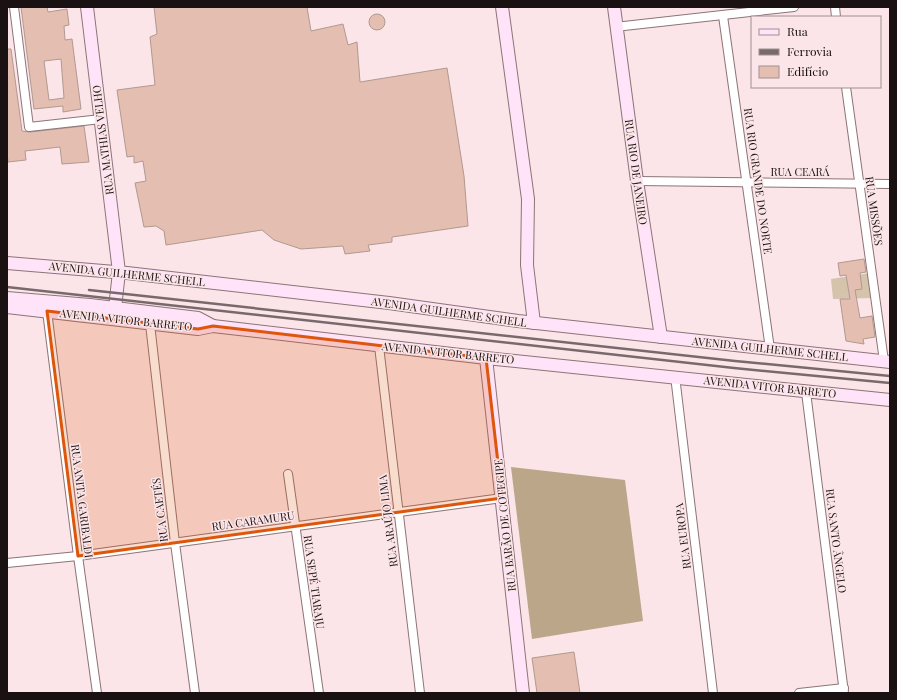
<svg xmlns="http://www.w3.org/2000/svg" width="897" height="700" font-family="'Playfair Display',serif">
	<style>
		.green { fill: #d5c3ac }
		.forest { fill: #bca68a }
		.building { fill: #e4beb1; stroke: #b19991; fill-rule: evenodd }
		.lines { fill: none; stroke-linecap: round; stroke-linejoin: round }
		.street-casing { stroke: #8c7477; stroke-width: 10 }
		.secondary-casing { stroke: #8c7477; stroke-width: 14 }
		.street { stroke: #fff; stroke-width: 8 }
		.secondary { stroke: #ffe3f8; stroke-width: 12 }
		.rail { stroke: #786a6c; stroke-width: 2.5 }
		.marked { fill: #de550c; fill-opacity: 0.2; stroke: #de550c; stroke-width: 3; stroke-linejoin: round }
		.labels { text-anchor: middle; stroke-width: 3; stroke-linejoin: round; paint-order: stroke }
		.street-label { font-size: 11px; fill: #1a1112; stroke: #fbe5e8 }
	</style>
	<rect width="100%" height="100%" fill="#fbe5e8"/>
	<polygon class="green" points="870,273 874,298 833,299 831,279"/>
	<polygon class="forest" points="511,467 625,480 643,621 532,639"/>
	<g class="building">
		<path d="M 21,7 L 47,7 L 48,12 L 67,9 L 69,25 L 64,26 L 65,40 L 72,39 L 81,109 L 63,112 L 63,106 L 34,109 ZM 61,59 L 64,98 L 49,100 L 44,61 Z"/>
		<polygon points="154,7 307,7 311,31 343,24 348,45 357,42 360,82 447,68 464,176 468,226 392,237 392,242 368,245 370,251 345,254 343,246 301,249 274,240 262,230 166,245 164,231 156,226 144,227 135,183 146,181 143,161 134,163 134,156 127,157 117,90 155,85 150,37 157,34"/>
		<circle cx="377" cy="22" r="8"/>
		<polygon points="7,49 11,49 22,131 30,132 84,126 89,162 62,164 60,147 25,151 26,160 8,162 7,153"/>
		<polygon points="864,259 866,272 860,273 862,289 855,290 860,318 872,316 875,337 863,339 864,344 846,341 840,299 850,299 846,275 840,276 838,263"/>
		<polygon points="574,652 580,693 537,693 532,658"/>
	</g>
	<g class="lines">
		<defs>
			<g id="street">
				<polyline points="14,7 29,127 101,119"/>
				<polyline points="835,7 836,17"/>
				<polyline points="723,16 770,349"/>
				<polyline points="615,27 794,7"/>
				<polyline points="846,87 884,361"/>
				<polyline points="637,181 890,184"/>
				<polyline points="47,311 78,556 97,693"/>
				<polyline points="150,324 175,543 195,693"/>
				<polyline points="379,346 420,693"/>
				<polyline points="675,376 713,693"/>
				<polyline points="806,392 844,693"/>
				<polyline points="288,474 319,693"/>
				<polyline points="7,563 78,556 502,498"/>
				<polyline points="799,693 844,688"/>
			</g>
			<g id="secondary">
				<polyline points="87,7 119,272 115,308"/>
				<polyline points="502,7 528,199 527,265 534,323"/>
				<polyline points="614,7 637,181 661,337"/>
				<polyline points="7,263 127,273 389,303 518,321 890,362"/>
				<polyline points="7,298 90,305 198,318 213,326"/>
				<polyline points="7,307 198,329 213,326 486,358 890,400"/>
				<polyline points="486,358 523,693"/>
			</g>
		</defs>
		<use href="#street" class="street-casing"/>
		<use href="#secondary" class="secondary-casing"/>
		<use href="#street" class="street"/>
		<use href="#secondary" class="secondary"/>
		<g class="rail">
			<polyline points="7,287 734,368 890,383"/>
			<polyline points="89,290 735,361 890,376"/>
		</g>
	</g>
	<path class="marked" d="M 47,311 L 198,329 L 213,326 L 486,358 L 502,498 L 78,556 Z"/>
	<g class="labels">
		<g class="street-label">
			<text transform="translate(103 140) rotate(-97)" y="4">RUA MATHIAS VELHO</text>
			<text transform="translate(636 172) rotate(82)" y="4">RUA RIO DE JANEIRO</text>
			<text x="800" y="176">RUA CEARÁ</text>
			<text transform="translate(758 181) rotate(82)" y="4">RUA RIO GRANDE DO NORTE</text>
			<text transform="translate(874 211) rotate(82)" y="4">RUA MISSÕES</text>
			<text transform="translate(127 274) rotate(6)" y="4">AVENIDA GUILHERME SCHELL</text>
			<text transform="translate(449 312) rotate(8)" y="4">AVENIDA GUILHERME SCHELL</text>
			<text transform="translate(126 320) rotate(6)" y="4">AVENIDA VITOR BARRETO</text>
			<text transform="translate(770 349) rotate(6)" y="4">AVENIDA GUILHERME SCHELL</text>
			<text transform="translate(448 353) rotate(6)" y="4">AVENIDA VITOR BARRETO</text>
			<text transform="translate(770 387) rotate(6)" y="4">AVENIDA VITOR BARRETO</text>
			<text transform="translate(82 501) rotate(83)" y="4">RUA ANITA GARIBALDI</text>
			<text transform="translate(160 510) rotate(-97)" y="4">RUA CAETÉS</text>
			<text transform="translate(253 521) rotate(-8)" y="4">RUA CARAMURU</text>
			<text transform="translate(388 521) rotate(-97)" y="4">RUA ARAÚJO LIMA</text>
			<text transform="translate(505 525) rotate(-96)" y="4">RUA BARÃO DE COTEGIPE</text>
			<text transform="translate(683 536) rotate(-97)" y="4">RUA EUROPA</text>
			<text transform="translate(836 541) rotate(83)" y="4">RUA SANTO ÂNGELO</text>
			<text transform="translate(314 582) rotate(82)" y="4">RUA SEPÉ TIARAJU</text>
		</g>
	</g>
	<rect width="897" height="700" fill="none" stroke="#1a1112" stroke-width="16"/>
	<rect x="751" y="16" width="130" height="72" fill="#fbe5e8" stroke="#a19092"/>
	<rect x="759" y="29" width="20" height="6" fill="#ffe3f8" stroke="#a19092"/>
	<text x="787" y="36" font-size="12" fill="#1a1112">Rua</text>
	<rect x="759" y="49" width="20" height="6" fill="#786a6c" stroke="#a19092"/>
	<text x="787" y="56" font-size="12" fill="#1a1112">Ferrovia</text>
	<rect x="759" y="66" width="20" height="12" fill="#e4beb1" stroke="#a19092"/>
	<text x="787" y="76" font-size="12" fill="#1a1112">Edifício</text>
</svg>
